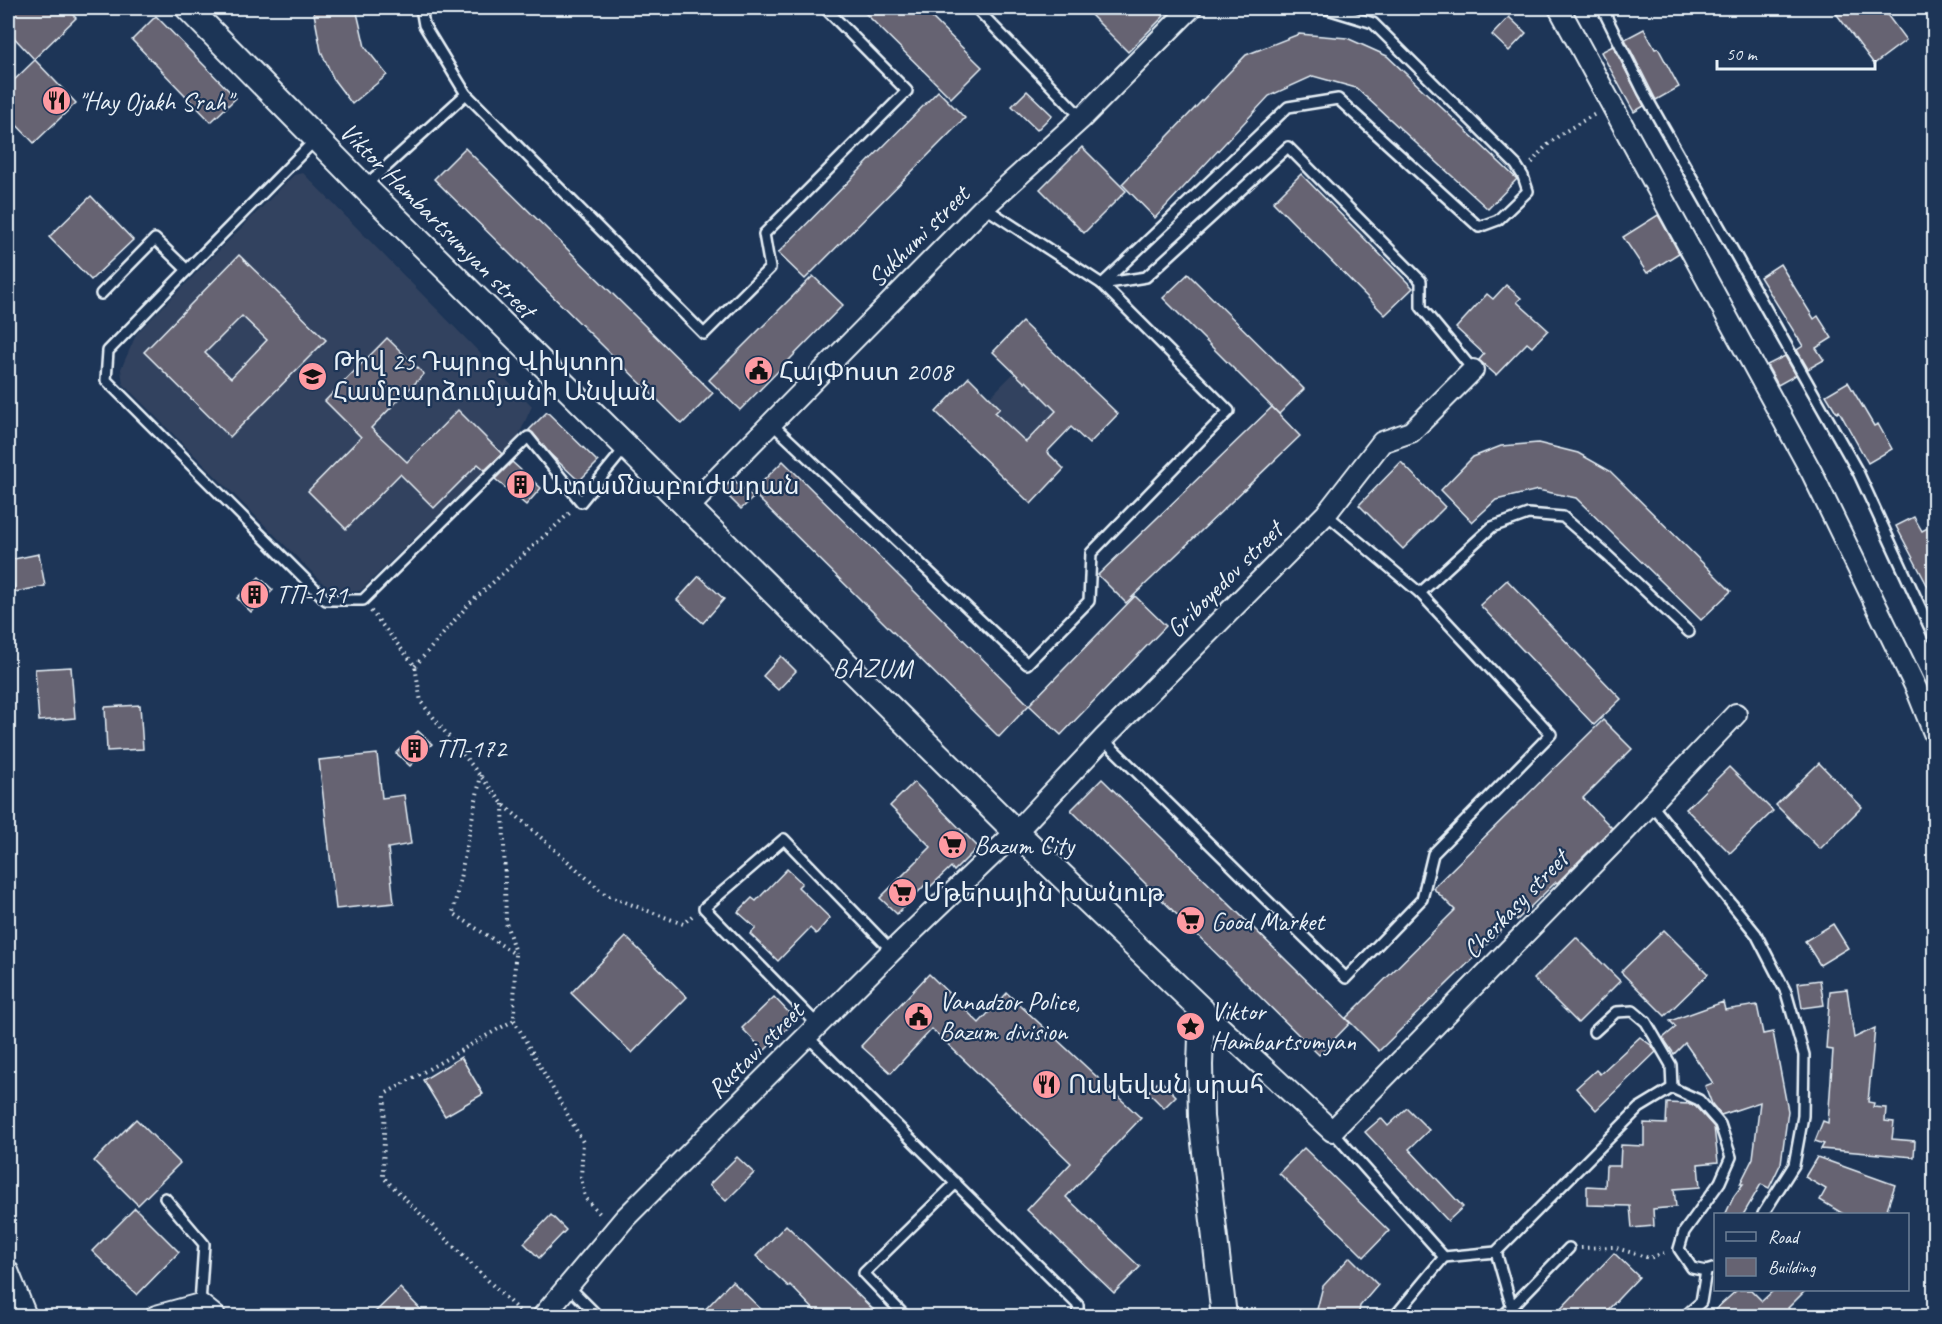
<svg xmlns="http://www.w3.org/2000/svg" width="1942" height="1324" font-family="Caveat,'Noto Sans Armenian',sans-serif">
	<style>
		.built { fill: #33435f }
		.building { fill: #666372; stroke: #e8f1f8; stroke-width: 1.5; fill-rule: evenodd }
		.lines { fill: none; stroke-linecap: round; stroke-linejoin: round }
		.service-casing { stroke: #e8f1f8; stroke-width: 14 }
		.minor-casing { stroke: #e8f1f8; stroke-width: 24 }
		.tertiary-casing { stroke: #e8f1f8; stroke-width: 28 }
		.path { stroke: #e8f1f8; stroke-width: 4; stroke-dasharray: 1.5 4.5; stroke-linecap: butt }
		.service { stroke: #1d3557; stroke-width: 9 }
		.minor { stroke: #1d3557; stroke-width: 20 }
		.tertiary { stroke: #1d3557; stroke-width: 24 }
		.labels { text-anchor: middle; stroke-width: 4.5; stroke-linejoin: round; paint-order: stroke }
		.poi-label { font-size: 26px; fill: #e8f1f8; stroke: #1d3557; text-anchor: start }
		.street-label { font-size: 26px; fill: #e8f1f8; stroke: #1d3557 }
		.neighbourhood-label { font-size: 27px; letter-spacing: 1.5px; fill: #e8f1f8; stroke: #1d3557 }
	</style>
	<rect width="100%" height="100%" fill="#1d3557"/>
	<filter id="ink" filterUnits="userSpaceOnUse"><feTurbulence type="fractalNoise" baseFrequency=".0167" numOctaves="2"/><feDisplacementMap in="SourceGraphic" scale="12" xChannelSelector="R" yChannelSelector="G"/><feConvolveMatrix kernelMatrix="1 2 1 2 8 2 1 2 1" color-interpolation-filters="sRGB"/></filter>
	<g filter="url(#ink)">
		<g class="built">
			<polygon points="303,173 532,406 518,437 360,591 330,590 123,384 121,369 137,333 294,175"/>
			<polygon points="1022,322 1118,414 1089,444 1071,427 1047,452 1064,469 1031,504 936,412 969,377 990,397 1014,373 993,352"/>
		</g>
		<g class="building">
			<polygon points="8,8 66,8 76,18 34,59 8,31"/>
			<polygon points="313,8 356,8 365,47 387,75 352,104 334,80 321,51"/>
			<polygon points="860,8 922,8 982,67 951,98"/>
			<polygon points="1084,8 1156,8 1164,16 1128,52"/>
			<polygon points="1832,8 1882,8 1906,40 1874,64"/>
			<polygon points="156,16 236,98 211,122 132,40"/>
			<polygon points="1509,17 1526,33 1509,51 1492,35"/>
			<polygon points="1644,29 1655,49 1658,48 1679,87 1656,100 1625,39"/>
			<polygon points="1299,34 1347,38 1387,56 1517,179 1488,209 1356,88 1313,76 1269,96 1155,218 1122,184 1246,55"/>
			<polygon points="1613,46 1644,106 1634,112 1601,52"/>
			<polygon points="35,60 76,103 34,143 8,116 8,86"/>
			<polygon points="938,91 965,118 805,279 778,253"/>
			<polygon points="1027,91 1052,115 1037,130 1012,106"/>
			<polygon points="1082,147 1126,191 1084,233 1040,189"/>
			<polygon points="465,148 713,393 682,424 434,179"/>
			<polygon points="1301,174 1413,288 1385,315 1273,202"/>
			<polygon points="91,196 133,240 91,280 49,237"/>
			<polygon points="1658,215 1679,253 1647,273 1623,237"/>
			<path d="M 239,255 L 326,340 L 230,437 L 144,352 ZM 242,316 L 267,340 L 231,378 L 205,353 Z"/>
			<polygon points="1780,264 1814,319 1818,316 1832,338 1816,348 1824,360 1808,369 1797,350 1803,346 1760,277"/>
			<polygon points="1188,274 1304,389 1279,414 1163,298"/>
			<polygon points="813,276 843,305 740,410 709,380"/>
			<polygon points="1506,285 1521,298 1517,302 1548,330 1532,347 1527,343 1496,375 1479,360 1484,354 1456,328 1487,294 1493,299"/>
			<polygon points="1022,322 1118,414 1089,444 1071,427 1047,452 1064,469 1031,504 936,412 969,377 1000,408 995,413 1026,442 1056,411 1026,381 1025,383 993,352"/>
			<polygon points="387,338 424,374 371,428 407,462 458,410 502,454 485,470 478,464 434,508 400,474 346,529 308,491 361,437 325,401"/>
			<polygon points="1785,356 1796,375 1778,385 1767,365"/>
			<polygon points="1848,382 1874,426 1878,424 1892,449 1868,463 1839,411 1837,413 1826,395"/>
			<polygon points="1272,407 1300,436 1126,603 1098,575"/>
			<polygon points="547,412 598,462 579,481 549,453 533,433 529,430"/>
			<polygon points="1538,443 1578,453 1610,471 1731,591 1701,620 1576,498 1538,490 1496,500 1472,522 1441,490 1473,457 1501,446"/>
			<polygon points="783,461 1029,705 999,737 752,492"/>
			<polygon points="512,462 541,488 526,505 495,479"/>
			<polygon points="1401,462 1445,507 1403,549 1359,505"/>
			<polygon points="733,479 753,498 741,509 722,490"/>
			<polygon points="1914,517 1922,531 1935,524 1935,600 1896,526"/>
			<polygon points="39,554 45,586 15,592 9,560"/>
			<polygon points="699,576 724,599 703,623 677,600"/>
			<polygon points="259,577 273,590 251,612 237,598"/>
			<polygon points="1507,580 1621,699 1594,725 1480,605"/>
			<polygon points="1135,596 1166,626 1061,735 1029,705"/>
			<polygon points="781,656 796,671 778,690 763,676"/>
			<polygon points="71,667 75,718 39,721 35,669"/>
			<polygon points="140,705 143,749 107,751 105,707"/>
			<polygon points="1603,720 1632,749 1583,798 1612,828 1557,883 1556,882 1517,920 1515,917 1379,1051 1346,1018 1455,910 1433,888"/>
			<polygon points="418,731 432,744 410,766 396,753"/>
			<polygon points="377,754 382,798 404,795 411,844 388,848 394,903 336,909 319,760"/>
			<polygon points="1819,763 1862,807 1820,849 1776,805"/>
			<polygon points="1729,767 1773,811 1730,853 1686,809"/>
			<polygon points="1102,779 1350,1023 1319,1055 1071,810"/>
			<polygon points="914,782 978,847 954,871 951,867 930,887 927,883 897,914 880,898 931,847 890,806"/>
			<polygon points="787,869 802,883 798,887 830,918 816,934 810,928 778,961 750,934 756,928 738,912 752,898 756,901"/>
			<polygon points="1833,924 1848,948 1820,965 1805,941"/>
			<polygon points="1664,930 1708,974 1665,1016 1621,972"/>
			<polygon points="626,937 687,997 632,1053 571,993"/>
			<polygon points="1576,937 1620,981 1578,1023 1534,979"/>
			<polygon points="929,974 979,1023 1007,993 1141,1118 1066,1197 1140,1267 1114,1293 1027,1210 1071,1163 932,1029 891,1073 861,1046"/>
			<polygon points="1820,980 1824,1005 1802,1008 1798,983"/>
			<polygon points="1847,989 1854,1038 1875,1028 1868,1102 1874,1103 1873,1107 1886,1108 1885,1121 1894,1122 1892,1139 1915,1141 1914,1157 1821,1149 1824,1144 1815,1141 1823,1121 1828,1123 1833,1050 1826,1049 1830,991"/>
			<polygon points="774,997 796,1020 764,1051 742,1028"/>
			<polygon points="1723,1002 1725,1010 1757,1005 1763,1034 1773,1032 1788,1111 1781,1163 1769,1188 1761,1184 1743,1215 1725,1215 1734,1196 1743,1184 1740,1184 1753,1158 1760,1102 1721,1115 1712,1104 1705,1086 1713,1083 1685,1043 1674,1054 1663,1038 1676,1027 1670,1021"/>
			<polygon points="1640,1037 1652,1046 1656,1052 1596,1110 1576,1088 1596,1070 1600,1074"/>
			<polygon points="461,1057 483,1094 445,1116 423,1080"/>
			<polygon points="1160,1080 1176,1096 1164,1108 1148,1092"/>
			<polygon points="1667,1103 1691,1104 1695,1106 1714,1127 1718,1162 1698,1164 1700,1187 1674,1189 1676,1207 1653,1209 1654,1226 1632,1228 1630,1206 1587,1205 1587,1186 1605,1187 1606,1166 1620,1166 1621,1145 1644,1146 1644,1123 1666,1124"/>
			<polygon points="1407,1108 1429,1130 1409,1149 1463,1207 1448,1221 1365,1132 1381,1118 1388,1126"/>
			<polygon points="136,1119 180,1163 138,1205 94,1161"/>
			<polygon points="1304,1148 1389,1231 1364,1257 1279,1173"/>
			<polygon points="737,1157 754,1173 726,1201 709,1185"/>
			<polygon points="1817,1157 1895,1185 1885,1215 1845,1215 1820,1200 1826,1189 1805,1177"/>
			<polygon points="135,1208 179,1252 137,1295 92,1251"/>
			<polygon points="551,1215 566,1230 539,1258 524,1243"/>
			<polygon points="786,1225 881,1317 821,1317 790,1285 789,1287 756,1256"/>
			<polygon points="1614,1253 1639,1277 1601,1317 1553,1317"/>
			<polygon points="1350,1257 1378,1285 1360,1306 1358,1317 1315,1317 1323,1286"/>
			<polygon points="732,1281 769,1317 698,1317"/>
			<polygon points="400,1288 428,1317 370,1317"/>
			<polygon points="1737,1290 1751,1290 1762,1301 1774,1290 1806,1290 1788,1308 1797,1317 1707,1317"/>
		</g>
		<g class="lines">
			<defs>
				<g id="service">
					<polyline points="421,8 424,25 466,94 704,334 770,268 764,234 907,91 825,8"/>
					<polyline points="976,8 1082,118"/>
					<polyline points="1602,8 1643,91 1858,472 1934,637"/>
					<polyline points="366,185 466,94"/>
					<polyline points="187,270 108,351 106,380 326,600 363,600 528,437 581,502 625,448"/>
					<polyline points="1102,284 1288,107 1338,99 1479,227 1498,220 1528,191 1523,176 1516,165 1373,23 1324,8"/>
					<polyline points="1102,284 1146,277 1288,147 1421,281 1421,307 1473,370"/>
					<polyline points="101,294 155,239 187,270 316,139"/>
					<polyline points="771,423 1027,664 1089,601 1091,553 1229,411 1102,284 984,207"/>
					<polyline points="1420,593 1492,527 1528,514 1563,517 1607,555 1689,632"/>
					<polyline points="1103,739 1346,978 1422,899 1433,854 1551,734 1420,593 1326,514"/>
					<polyline points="1651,804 1756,934 1786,992 1804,1055 1803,1116 1794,1165 1763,1214"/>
					<polyline points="818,1025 704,908 784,839 892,951"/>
					<polyline points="1594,1032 1616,1012 1633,1011 1646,1022 1671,1065 1672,1088"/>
					<polyline points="807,1036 1078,1305 1078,1316"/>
					<polyline points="1332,1131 1444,1257 1496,1252 1639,1108 1672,1088 1699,1100 1720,1124 1731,1157 1720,1182 1684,1232 1679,1249 1692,1268 1706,1271 1716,1268"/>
					<polyline points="165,1198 204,1244 200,1304"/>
					<polyline points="1496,1252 1512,1308"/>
					<polyline points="568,1286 598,1316"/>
					<polyline points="905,1316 864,1273 956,1183"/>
					<polyline points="1395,1316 1444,1257"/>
					<polyline points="1503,1316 1569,1248"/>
					<polyline points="1685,1316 1701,1302 1706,1271"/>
				</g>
				<g id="minor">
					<polyline points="1559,8 1812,473 1916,688 1934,733"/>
					<polyline points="688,508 984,207 1082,118 1191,8"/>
					<polyline points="1202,1010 1332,1131 1625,831 1736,714"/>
					<polyline points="8,1271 26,1316"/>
					<polyline points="156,1316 200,1304 215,1316"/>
					<polyline points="543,1316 625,1218 892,951 1016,832 1103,739 1326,514 1382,442 1411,432 1473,370"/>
				</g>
				<polyline id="tertiary" points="188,8 364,187 1016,832 1202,1010 1200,1065 1201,1117 1224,1316"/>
			</defs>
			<use href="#service" class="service-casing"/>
			<use href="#minor" class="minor-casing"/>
			<use href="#tertiary" class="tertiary-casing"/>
			<g class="path">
				<path d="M 1532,163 C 1548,139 1572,127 1597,113"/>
				<polyline points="371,611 415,666 421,702 503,804 606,895 683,924 692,916"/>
				<polyline points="415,666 470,603 572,511"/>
				<polyline points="481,775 453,913 515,954 514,1020 385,1094 383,1177 524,1316"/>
				<polyline points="503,804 506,923 515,953"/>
				<polyline points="514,1020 583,1142 581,1177 585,1198 602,1216"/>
				<polyline points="1581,1248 1613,1247 1649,1258 1667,1252"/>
			</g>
			<use href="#service" class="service"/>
			<use href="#minor" class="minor"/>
			<use href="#tertiary" class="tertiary"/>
		</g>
	</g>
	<defs>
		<symbol id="restaurant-disc" viewBox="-11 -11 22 22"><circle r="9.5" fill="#ff9aa2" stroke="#1d3557"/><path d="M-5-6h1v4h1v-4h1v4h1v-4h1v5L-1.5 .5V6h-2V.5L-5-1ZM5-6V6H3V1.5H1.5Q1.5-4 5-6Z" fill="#111"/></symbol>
		<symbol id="civic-disc" viewBox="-11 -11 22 22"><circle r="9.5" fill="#ff9aa2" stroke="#1d3557"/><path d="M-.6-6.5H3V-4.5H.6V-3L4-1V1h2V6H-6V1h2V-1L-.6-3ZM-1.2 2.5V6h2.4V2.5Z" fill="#111"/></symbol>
		<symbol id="school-disc" viewBox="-11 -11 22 22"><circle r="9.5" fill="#ff9aa2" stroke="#1d3557"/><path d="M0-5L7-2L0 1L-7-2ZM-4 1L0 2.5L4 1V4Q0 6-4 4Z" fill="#111"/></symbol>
		<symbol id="building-disc" viewBox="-11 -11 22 22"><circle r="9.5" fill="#ff9aa2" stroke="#1d3557"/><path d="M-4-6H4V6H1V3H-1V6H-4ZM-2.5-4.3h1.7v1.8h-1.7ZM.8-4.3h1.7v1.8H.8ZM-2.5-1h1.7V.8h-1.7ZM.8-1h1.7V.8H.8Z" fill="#111"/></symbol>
		<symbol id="supermarket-disc" viewBox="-11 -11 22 22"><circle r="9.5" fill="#ff9aa2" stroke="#1d3557"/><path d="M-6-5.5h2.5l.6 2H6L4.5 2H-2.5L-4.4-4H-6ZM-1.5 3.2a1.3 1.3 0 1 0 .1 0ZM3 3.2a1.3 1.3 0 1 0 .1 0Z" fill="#111"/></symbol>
		<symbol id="sight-disc" viewBox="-11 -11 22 22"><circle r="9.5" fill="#ff9aa2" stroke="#1d3557"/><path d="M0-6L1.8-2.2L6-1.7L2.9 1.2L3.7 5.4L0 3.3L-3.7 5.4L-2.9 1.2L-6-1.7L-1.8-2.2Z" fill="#111"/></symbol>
	</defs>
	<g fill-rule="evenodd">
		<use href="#restaurant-disc" x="40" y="84" width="33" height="33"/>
		<use href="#civic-disc" x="742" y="354" width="33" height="33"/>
		<use href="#school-disc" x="296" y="360" width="33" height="33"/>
		<use href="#building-disc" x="504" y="468" width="33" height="33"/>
		<use href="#building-disc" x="238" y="578" width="33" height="33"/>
		<use href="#building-disc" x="398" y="732" width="33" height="33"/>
		<use href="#supermarket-disc" x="936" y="828" width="33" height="33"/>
		<use href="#supermarket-disc" x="886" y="876" width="33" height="33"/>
		<use href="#supermarket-disc" x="1174" y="904" width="33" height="33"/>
		<use href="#civic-disc" x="902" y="1000" width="33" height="33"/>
		<use href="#sight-disc" x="1174" y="1010" width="33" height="33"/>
		<use href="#restaurant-disc" x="1030" y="1068" width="33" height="33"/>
	</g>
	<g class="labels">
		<g class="poi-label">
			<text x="78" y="110">"Hay Ojakh Srah"</text>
			<text x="333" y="370">Թիվ 25 Դպրոց Վիկտոր<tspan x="333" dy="30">Համբարձումյանի Անվան</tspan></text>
			<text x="779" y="380">ՀայՓոստ 2008</text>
			<text x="541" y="494">Ատամնաբուժարան</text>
			<text x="276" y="603">ТП-171</text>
			<text x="435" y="757">ТП-172</text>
			<text x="974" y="854">Bazum City</text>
			<text x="923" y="901">Մթերային խանութ</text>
			<text x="1211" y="930">Good Market</text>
			<text x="939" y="1010">Vanadzor Police,<tspan x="939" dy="30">Bazum division</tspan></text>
			<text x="1211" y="1020">Viktor<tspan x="1211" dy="30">Hambartsumyan</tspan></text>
			<text x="1068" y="1093">Ոսկեվան սրահ</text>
		</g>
		<g class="street-label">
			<text transform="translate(438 220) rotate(45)" y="9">Viktor Hambartsumyan street</text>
			<text transform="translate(918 236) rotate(-45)" y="9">Sukhumi street</text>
			<text transform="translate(1224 579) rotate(-45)" y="9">Griboyedov street</text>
			<text transform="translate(1515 904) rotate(-46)" y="9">Cherkasy street</text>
			<text transform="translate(755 1050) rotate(-45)" y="9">Rustavi street</text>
		</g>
		<g class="neighbourhood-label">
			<text x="873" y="677">BAZUM</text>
		</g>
	</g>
	<rect width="1942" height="1324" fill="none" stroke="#1d3557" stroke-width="30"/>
	<rect x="15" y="15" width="1912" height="1294" fill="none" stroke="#e8f1f8" stroke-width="2" filter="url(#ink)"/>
	<rect x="1714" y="1213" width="195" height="78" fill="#1d3557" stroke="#6e8097" stroke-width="1.5"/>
	<rect x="1726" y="1232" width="30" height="9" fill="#1d3557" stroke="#6e8097" stroke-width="1.5"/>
	<text x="1768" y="1243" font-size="18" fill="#e8f1f8">Road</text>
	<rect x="1726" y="1258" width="30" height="18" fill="#666372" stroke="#6e8097" stroke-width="1.5"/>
	<text x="1768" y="1273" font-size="18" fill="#e8f1f8">Building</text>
	<path d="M1717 60v9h158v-9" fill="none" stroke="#e8f1f8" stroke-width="3"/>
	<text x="1726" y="60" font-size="18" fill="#e8f1f8" stroke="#1d3557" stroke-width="4.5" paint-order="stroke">50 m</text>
</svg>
